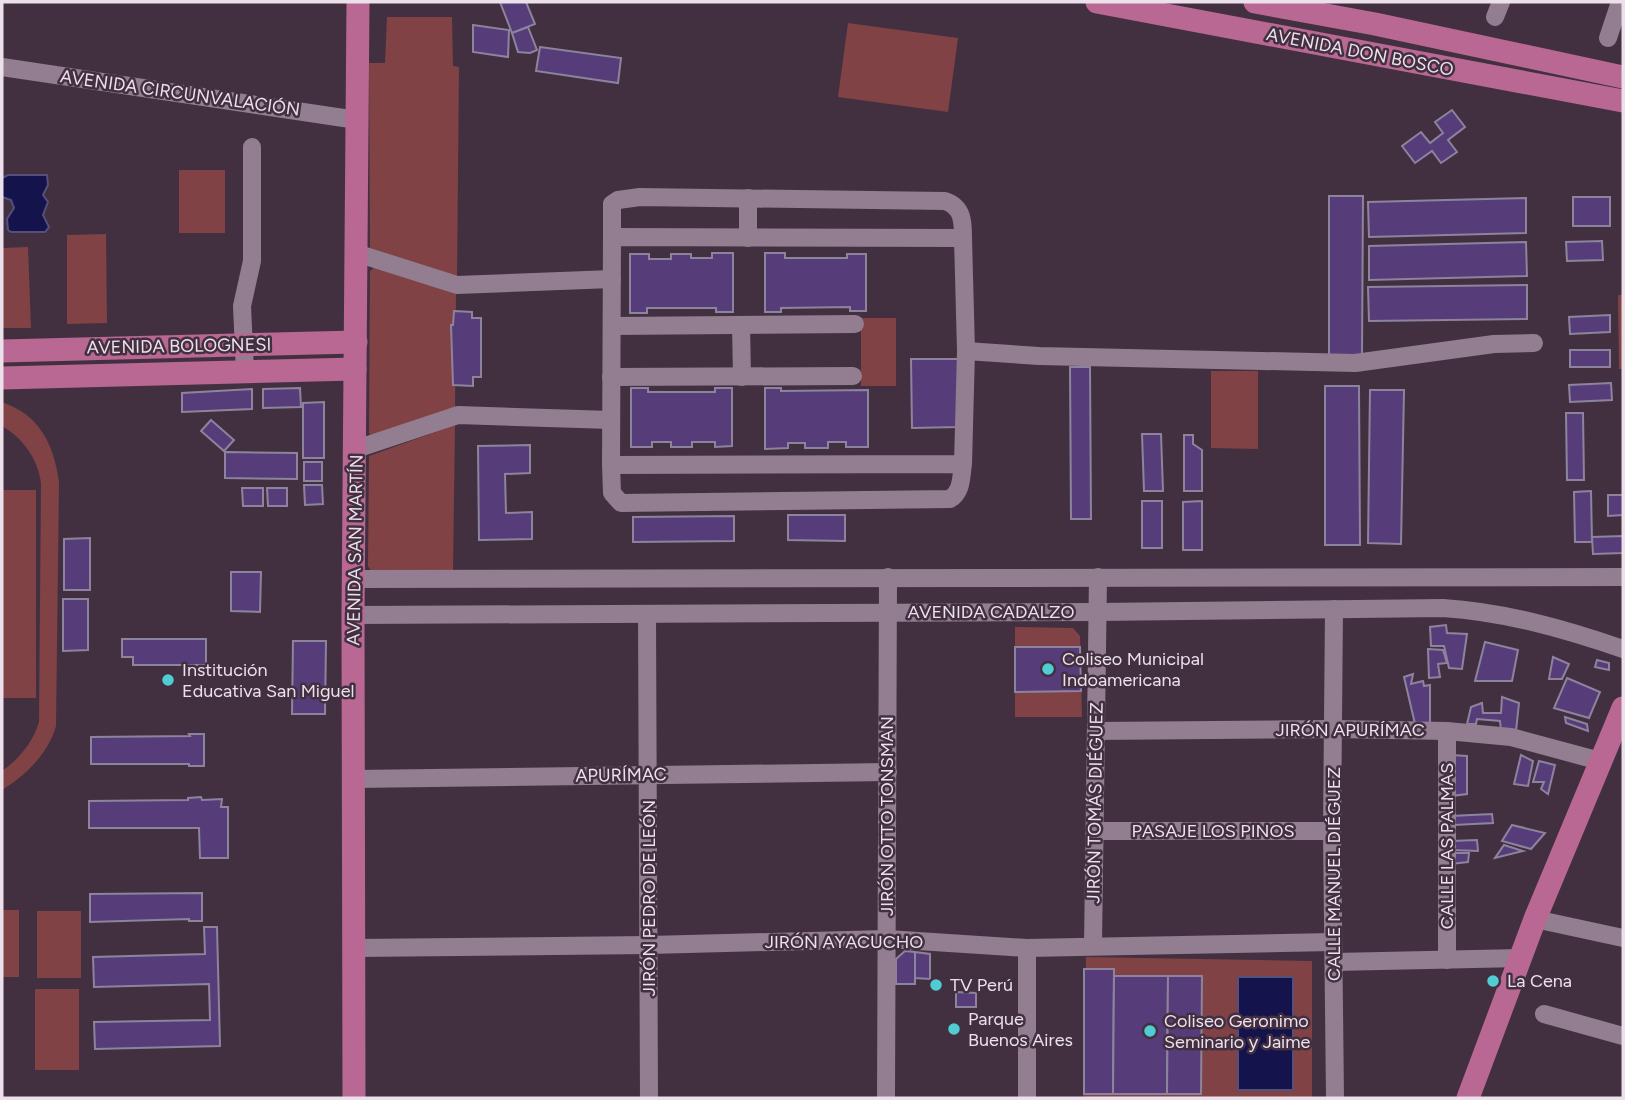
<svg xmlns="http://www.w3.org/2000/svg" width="1625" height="1100" font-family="Figtree,sans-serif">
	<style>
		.green { fill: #804244 }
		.water { fill: #14134b; stroke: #55507b; stroke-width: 2 }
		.building { fill: #563d79; stroke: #8d839d; stroke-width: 2 }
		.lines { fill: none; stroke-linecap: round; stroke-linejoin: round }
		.minor { stroke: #927d91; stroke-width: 18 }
		.major { stroke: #b96893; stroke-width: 23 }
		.poi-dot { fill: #51ccd2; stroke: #423041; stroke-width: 2.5 }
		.labels { text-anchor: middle; stroke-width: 5; stroke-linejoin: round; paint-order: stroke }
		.street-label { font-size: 18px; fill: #ece0eb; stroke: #423041 }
		.poi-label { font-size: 18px; fill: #ece0eb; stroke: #423041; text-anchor: start }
	</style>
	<rect width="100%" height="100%" fill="#423041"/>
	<g class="green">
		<polygon points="387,17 452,17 453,66 459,67 457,280 370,250 369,63 385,63"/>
		<polygon points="848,23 958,38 948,112 838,97"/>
		<rect x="179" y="170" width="46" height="63"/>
		<polygon points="106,234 107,323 67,324 67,235"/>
		<polygon points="28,247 31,328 2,328 2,248"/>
		<polygon points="375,267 456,293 455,410 373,438 369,433 370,271"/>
		<polygon points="1618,295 1623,295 1623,369 1619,369"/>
		<rect x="861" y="318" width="35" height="68"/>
		<polygon points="1211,371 1258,371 1258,449 1211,448"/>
		<path d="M 2,402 C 40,415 54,445 59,482 L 56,726 C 48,754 26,775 2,790 L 2,771 C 19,759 33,742 39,722 L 41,483 C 38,459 23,438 2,426 Z"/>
		<polygon points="455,425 453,570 379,575 371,571 368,566 369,456"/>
		<polygon points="36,490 36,698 2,698 2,490"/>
		<polygon points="1015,627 1073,628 1080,636 1082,717 1015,717"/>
		<rect x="2" y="910" width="17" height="67"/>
		<rect x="37" y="911" width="44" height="67"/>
		<polygon points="1086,957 1312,961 1312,1098 1083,1098"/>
		<rect x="35" y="989" width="44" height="81"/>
	</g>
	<g class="water">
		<polygon points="8,175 47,175 48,185 43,195 48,202 43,215 49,227 45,232 11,232 8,230 7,219 14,208 11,200 2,197 2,178"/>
		<rect x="1238" y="977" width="55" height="113"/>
	</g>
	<g class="building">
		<polygon points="500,2 526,2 535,24 512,33"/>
		<polygon points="473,25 509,30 508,57 473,52"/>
		<polygon points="528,27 537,50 530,53 518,52 512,33"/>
		<polygon points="540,47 621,58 618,83 536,71"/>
		<polygon points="1452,110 1465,127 1448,140 1457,152 1441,163 1432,151 1415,163 1402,146 1421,132 1430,143 1443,133 1435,122"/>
		<polygon points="1329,196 1363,196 1362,355 1329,355"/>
		<rect x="1573" y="197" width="37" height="29"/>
		<polygon points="1526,198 1526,233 1369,237 1368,202"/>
		<polygon points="1602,241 1603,260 1567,261 1566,242"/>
		<polygon points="1526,242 1527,276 1369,280 1369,246"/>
		<polygon points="712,253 733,253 733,312 716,312 716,308 647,308 647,313 630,313 630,254 649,254 649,259 671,259 671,254 691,254 691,258 712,258"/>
		<polygon points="765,253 785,253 785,258 847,258 847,254 866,254 866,311 850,311 850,307 781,308 781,312 765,312"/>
		<polygon points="1527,285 1527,319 1369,321 1368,287"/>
		<polygon points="454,311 472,312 472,318 481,318 481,377 473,377 473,386 453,385 451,325 453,325"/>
		<polygon points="1610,315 1610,332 1570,334 1569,317"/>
		<rect x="1570" y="350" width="40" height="17"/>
		<polygon points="911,359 958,359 958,427 912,428"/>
		<polygon points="1070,367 1090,367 1091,519 1071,519"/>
		<polygon points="1611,383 1612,400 1570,402 1569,385"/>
		<polygon points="1325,386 1359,386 1360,545 1325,545"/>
		<polygon points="300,388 301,407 263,408 263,389"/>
		<polygon points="631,388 648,388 648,392 715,392 715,388 732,388 732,446 715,447 715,442 692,442 692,447 671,447 671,442 652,442 652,447 631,447"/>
		<polygon points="765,388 781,388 781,391 868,390 868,447 846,447 846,442 828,442 828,448 805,448 805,443 788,443 788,448 765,449"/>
		<polygon points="252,389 252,409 182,412 182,393"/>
		<polygon points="1370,390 1404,390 1401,544 1368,543"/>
		<polygon points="324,402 324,458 303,458 303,403"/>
		<polygon points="1566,413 1583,413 1584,480 1567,480"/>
		<polygon points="211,420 234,440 224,451 201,431"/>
		<polygon points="1142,434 1161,434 1163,491 1144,491"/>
		<polygon points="1184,435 1193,435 1193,444 1202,450 1202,491 1184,491"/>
		<polygon points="530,445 530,473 505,474 506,513 532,512 532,539 479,540 478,446"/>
		<polygon points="225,452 297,453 297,479 225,478"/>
		<rect x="304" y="462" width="18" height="19"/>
		<polygon points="304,485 322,485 323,504 305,505"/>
		<polygon points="242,488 263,488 263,506 243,506"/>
		<polygon points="267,488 287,488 287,506 268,506"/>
		<polygon points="1591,491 1592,542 1575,542 1574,492"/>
		<polygon points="1608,495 1623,495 1623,515 1608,516"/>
		<rect x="1142" y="501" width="20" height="47"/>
		<polygon points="1202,501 1202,550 1183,550 1183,502"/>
		<polygon points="788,515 845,515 845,541 788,540"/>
		<polygon points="734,516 734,541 633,542 633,517"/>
		<polygon points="1623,536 1623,553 1593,554 1592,537"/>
		<polygon points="90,538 90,590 64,590 64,539"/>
		<polygon points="231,572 261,572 260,612 231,611"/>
		<polygon points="63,599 88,599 88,650 63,651"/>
		<polygon points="1446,625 1447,633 1467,634 1462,669 1449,668 1444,646 1431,646 1430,627"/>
		<polygon points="122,639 206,639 206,665 133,665 133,657 122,657"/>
		<polygon points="293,641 326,641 325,714 292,714"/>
		<polygon points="1485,642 1518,650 1512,681 1475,681"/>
		<polygon points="1015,647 1080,647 1081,691 1015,692"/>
		<polygon points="1428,649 1443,650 1447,663 1438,664 1440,677 1429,678"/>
		<polygon points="1553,657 1569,664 1562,679 1549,679"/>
		<polygon points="1597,660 1609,663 1609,670 1595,667"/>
		<polygon points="1413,674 1411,684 1423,681 1424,686 1430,685 1430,724 1415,724 1404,677"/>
		<polygon points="1567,678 1600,692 1589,718 1554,708"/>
		<polygon points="1502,697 1519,703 1516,731 1501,730 1500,721 1477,719 1476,724 1467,724 1471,707 1482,703 1483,713 1501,713"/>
		<polygon points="1565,717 1587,724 1588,731 1566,723"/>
		<polygon points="189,734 204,734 204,766 189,766 189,764 91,764 91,737 190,736"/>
		<polygon points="1451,755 1467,756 1467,794 1451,796"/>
		<polygon points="1521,755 1533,761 1528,786 1514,784"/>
		<polygon points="1539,761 1555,765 1548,794 1541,789 1544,782 1533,782"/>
		<polygon points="201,797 202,800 222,799 221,807 228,807 228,858 200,858 199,828 89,828 89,801 188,800 188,798"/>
		<polygon points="1492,814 1493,823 1454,825 1451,816"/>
		<polygon points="1512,825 1545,833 1531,849 1502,841"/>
		<polygon points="1477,840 1478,851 1451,850 1451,841"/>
		<polygon points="1504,845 1523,851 1495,858"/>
		<polygon points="1451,853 1469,853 1468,862 1451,864"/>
		<polygon points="202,893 202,921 189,921 189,919 90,922 90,894"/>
		<polygon points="204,927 217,927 220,1046 95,1049 94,1022 210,1020 209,984 94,987 93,957 205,954"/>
		<polygon points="905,951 915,952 915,984 896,984 896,959"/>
		<polygon points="915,952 930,954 930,979 915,978"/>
		<polygon points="1084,969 1114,969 1113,1094 1084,1094"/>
		<polygon points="1114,976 1168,976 1167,1094 1113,1094"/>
		<polygon points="1168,976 1202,976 1201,1094 1167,1094"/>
		<polygon points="956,992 976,993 976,1007 956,1007"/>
	</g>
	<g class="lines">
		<g class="minor">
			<polyline points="1495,17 1501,2"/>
			<polyline points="1608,38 1620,2"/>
			<polyline points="2,67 357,120"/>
			<path d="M 612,237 L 612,204 L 618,200 L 640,197 L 945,201 C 963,207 963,222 963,238"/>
			<polyline points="748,238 748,198"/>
			<polyline points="356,253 457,285 612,279"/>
			<polyline points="741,325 742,377"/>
			<polyline points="612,326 855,324"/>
			<polyline points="966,351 1039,356 1355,363 1494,344 1534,343"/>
			<polyline points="245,372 242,306 252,261 252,147"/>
			<polyline points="611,377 853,376"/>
			<polyline points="356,449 458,415 611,420"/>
			<path d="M 611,465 L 612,493 L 621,503 L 950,499 C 962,492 961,477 963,464 L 966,351 L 963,238 L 612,237 L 611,465 L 963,464"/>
			<polyline points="354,579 1623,577"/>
			<polyline points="1334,609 1332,831 1335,1098"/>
			<polyline points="647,614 649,1098"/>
			<path d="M 353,615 L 1098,612 L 1443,608 C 1505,612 1565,629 1623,649"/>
			<polyline points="1096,731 1334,729 1447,731 1511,737 1600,761"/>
			<polyline points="354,779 888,772"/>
			<polyline points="1095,831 1332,831"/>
			<polyline points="1535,919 1623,938"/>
			<polyline points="1093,945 1098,577"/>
			<polyline points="355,948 649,945 887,939 1027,948 1333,942"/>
			<polyline points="1447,960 1447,731"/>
			<polyline points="1334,962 1521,958"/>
			<polyline points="1544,1014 1623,1036"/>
			<polyline points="886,1098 888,577"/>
			<polyline points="1027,1098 1027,948"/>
		</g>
		<g class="major">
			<polyline points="1097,2 1623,101"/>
			<polyline points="1255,2 1375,24 1623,77"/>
			<polyline points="2,351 356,342"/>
			<polyline points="2,378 355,369"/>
			<polyline points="354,1098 353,615 358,2"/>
			<polyline points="1468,1098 1535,919 1623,708"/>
		</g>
	</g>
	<g class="poi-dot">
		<circle cx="1048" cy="669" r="7"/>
		<circle cx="168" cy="680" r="7"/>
		<circle cx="1493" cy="981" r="7"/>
		<circle cx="936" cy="985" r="7"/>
		<circle cx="954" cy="1029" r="7"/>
		<circle cx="1150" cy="1031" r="7"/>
	</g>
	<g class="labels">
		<g class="street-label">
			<text transform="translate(1360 52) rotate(11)" y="6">AVENIDA DON BOSCO</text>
			<text transform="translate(180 93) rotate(8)" y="6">AVENIDA CIRCUNVALACIÓN</text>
			<text transform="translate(179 346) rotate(-1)" y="6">AVENIDA BOLOGNESI</text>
			<text transform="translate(355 550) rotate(-89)" y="6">AVENIDA SAN MARTÍN</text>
			<text x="991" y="618">AVENIDA CADALZO</text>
			<text x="1350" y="736">JIRÓN APURÍMAC</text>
			<text transform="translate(621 775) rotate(-1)" y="6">APURÍMAC</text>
			<text transform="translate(1095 803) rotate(-89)" y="6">JIRÓN TOMÁS DIÉGUEZ</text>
			<text transform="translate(887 816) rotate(-90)" y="6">JIRÓN OTTO TONSMAN</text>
			<text x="1213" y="837">PASAJE LOS PINOS</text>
			<text transform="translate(1447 846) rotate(-90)" y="6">CALLE LAS PALMAS</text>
			<text transform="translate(1334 874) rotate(-90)" y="6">CALLE MANUEL DIÉGUEZ</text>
			<text transform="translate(649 898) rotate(-90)" y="6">JIRÓN PEDRO DE LEÓN</text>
			<text x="844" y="948">JIRÓN AYACUCHO</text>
		</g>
		<g class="poi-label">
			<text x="1062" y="665">Coliseo Municipal<tspan x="1062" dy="21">Indoamericana</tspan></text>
			<text x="182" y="676">Institución<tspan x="182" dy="21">Educativa San Miguel</tspan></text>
			<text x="1507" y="987">La Cena</text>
			<text x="950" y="991">TV Perú</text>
			<text x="968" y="1025">Parque<tspan x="968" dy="21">Buenos Aires</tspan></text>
			<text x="1164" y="1027">Coliseo Geronimo<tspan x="1164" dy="21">Seminario y Jaime</tspan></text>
		</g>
	</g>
	<rect width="1625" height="1100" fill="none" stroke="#ece0eb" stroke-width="7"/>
</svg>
